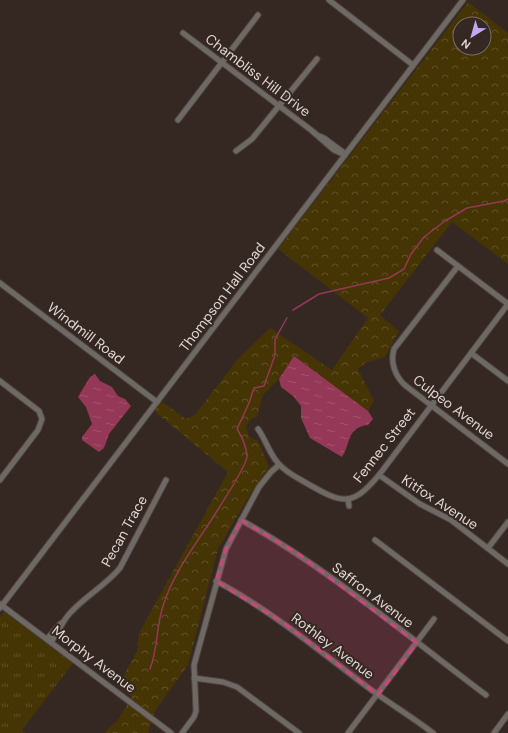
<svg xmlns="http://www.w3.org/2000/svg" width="508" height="733" font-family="'DM Sans',sans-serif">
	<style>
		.grass { fill: url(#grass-tufts) }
		.forest { fill: url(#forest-crowns); fill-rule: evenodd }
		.water { fill: url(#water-ripples) }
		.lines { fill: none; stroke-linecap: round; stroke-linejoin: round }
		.stream { stroke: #953756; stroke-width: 1.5 }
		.street-casing { stroke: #50443f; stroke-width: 7 }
		.street { stroke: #6e6964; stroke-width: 5 }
		.marked { fill: #c94879; fill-opacity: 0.2; stroke: #c94879; stroke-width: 3; stroke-dasharray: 8 5; stroke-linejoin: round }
		.labels { text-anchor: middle; stroke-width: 4; stroke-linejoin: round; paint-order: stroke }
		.street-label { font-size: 14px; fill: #dfd7d3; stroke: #352823 }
	</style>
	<defs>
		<pattern id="grass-tufts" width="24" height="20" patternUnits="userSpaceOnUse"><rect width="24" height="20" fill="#453404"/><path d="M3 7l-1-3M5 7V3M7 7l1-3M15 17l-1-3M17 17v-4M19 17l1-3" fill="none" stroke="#5f5128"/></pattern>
		<pattern id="forest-crowns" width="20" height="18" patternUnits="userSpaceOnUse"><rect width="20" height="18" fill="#453404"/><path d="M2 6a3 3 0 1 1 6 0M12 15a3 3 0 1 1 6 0" fill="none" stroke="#5f5128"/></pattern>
		<pattern id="water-ripples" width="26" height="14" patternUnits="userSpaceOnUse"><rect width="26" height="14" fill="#953756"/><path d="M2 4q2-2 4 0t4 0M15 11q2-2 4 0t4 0" fill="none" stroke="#a3536d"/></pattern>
	</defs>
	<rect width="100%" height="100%" fill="#352823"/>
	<polygon class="grass" points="4,612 73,663 22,730 26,733 0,733 0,617"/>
	<path class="forest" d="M 468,2 L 508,33 L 508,264 L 452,222 L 380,315 L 399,331 L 385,357 L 365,363 L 358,369 L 374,401 L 368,411 L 294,357 L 279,379 L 263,395 L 257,417 L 251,419 L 246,426 L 249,437 L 258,441 L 269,467 L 249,496 L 218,549 L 188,665 L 155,711 L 148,733 L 104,733 L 117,721 L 132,697 L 118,686 L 137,651 L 139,633 L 228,472 L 154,411 L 161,401 L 186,419 L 195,415 L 237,360 L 270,328 L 332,370 L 368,318 L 278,249 ZM 460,24 L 484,24 L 484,48 L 460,48 Z"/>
	<g class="water">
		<path d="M 294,356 L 368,411 L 373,419 L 368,425 C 347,427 351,443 342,457 L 310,438 L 301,418 L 301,406 L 293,396 L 281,387 L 279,379 Z"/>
		<polygon points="95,374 100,381 112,387 118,396 125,399 131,406 109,434 104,448 99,452 82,440 82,437 92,424 86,407 78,397 90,377"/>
	</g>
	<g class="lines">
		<g class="stream">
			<polyline points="293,310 319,294 389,278 404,269 411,254 424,237 445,221 467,208 504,201 508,199"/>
			<path d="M 150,669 C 158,649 156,627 163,606 C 175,567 205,533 225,498 C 230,491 246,464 247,457 C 247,449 242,436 237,429 L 249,403 L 254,388 L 264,386 L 275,355 L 275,339 L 287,318"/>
		</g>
		<defs>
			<g id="street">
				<polyline points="329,0 413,65"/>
				<polyline points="183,33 311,130 334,150 345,155"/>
				<polyline points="178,120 258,15"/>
				<polyline points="319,136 324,138 343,152"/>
				<polyline points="236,151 252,139 317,59"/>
				<polyline points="437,250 508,304"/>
				<path d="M 458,266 L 394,349 C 390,362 395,377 406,386 L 508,464"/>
				<polyline points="0,283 157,402"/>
				<polyline points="471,353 508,381"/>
				<polyline points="0,381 39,411 42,419 38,430 0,480"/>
				<path d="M 258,429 C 266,440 269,453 278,463 C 286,473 298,478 308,484 C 343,504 352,507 379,475 L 508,304"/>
				<polyline points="379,475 420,504 451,520 508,564"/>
				<polyline points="348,499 349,506"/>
				<path d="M 241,520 C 329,569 406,635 486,695"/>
				<polyline points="375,540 508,641"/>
				<polyline points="488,548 508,522"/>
				<path d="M 216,581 C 270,610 317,649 366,686 C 387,702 411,716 433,733"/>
				<polyline points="0,604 171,733"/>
				<polyline points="0,608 463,0"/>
				<polyline points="47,639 59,625 63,622"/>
				<path d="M 51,642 C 59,632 63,619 72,611 C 87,595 106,585 120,568 L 166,480"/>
				<polyline points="194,678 223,682 237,687 299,733"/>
				<polyline points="182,733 194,717 196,711 194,665 226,549 259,487 271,472 279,465"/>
				<polyline points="348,733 434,619"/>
				<polyline points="494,733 508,714"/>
			</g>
		</defs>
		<use href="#street" class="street-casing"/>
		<use href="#street" class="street"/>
	</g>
	<path class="marked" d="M 241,520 L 297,553 L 417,643 L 378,695 L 285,624 L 216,581 L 226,549 Z"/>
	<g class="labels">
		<g class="street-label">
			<text transform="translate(258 75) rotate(37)" y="5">Chambliss Hill Drive</text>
			<text transform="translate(222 297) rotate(-53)" y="5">Thompson Hall Road</text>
			<text transform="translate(86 333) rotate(37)" y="5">Windmill Road</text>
			<text transform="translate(454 407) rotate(37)" y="5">Culpeo Avenue</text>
			<text transform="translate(384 445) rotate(-52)" y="5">Fennec Street</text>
			<text transform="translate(440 502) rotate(33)" y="5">Kitfox Avenue</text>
			<text transform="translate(124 531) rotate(-61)" y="5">Pecan Trace</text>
			<text transform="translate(373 595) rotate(37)" y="5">Saffron Avenue</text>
			<text transform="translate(333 646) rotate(37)" y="5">Rothley Avenue</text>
			<text transform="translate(94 659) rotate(37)" y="5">Morphy Avenue</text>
		</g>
	</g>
	<g transform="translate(472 36) rotate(217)"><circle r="19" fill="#352823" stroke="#796e69"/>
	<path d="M0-3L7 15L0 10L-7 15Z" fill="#c2a8f3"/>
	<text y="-6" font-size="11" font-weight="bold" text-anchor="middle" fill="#dfd7d3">N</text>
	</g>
</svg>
